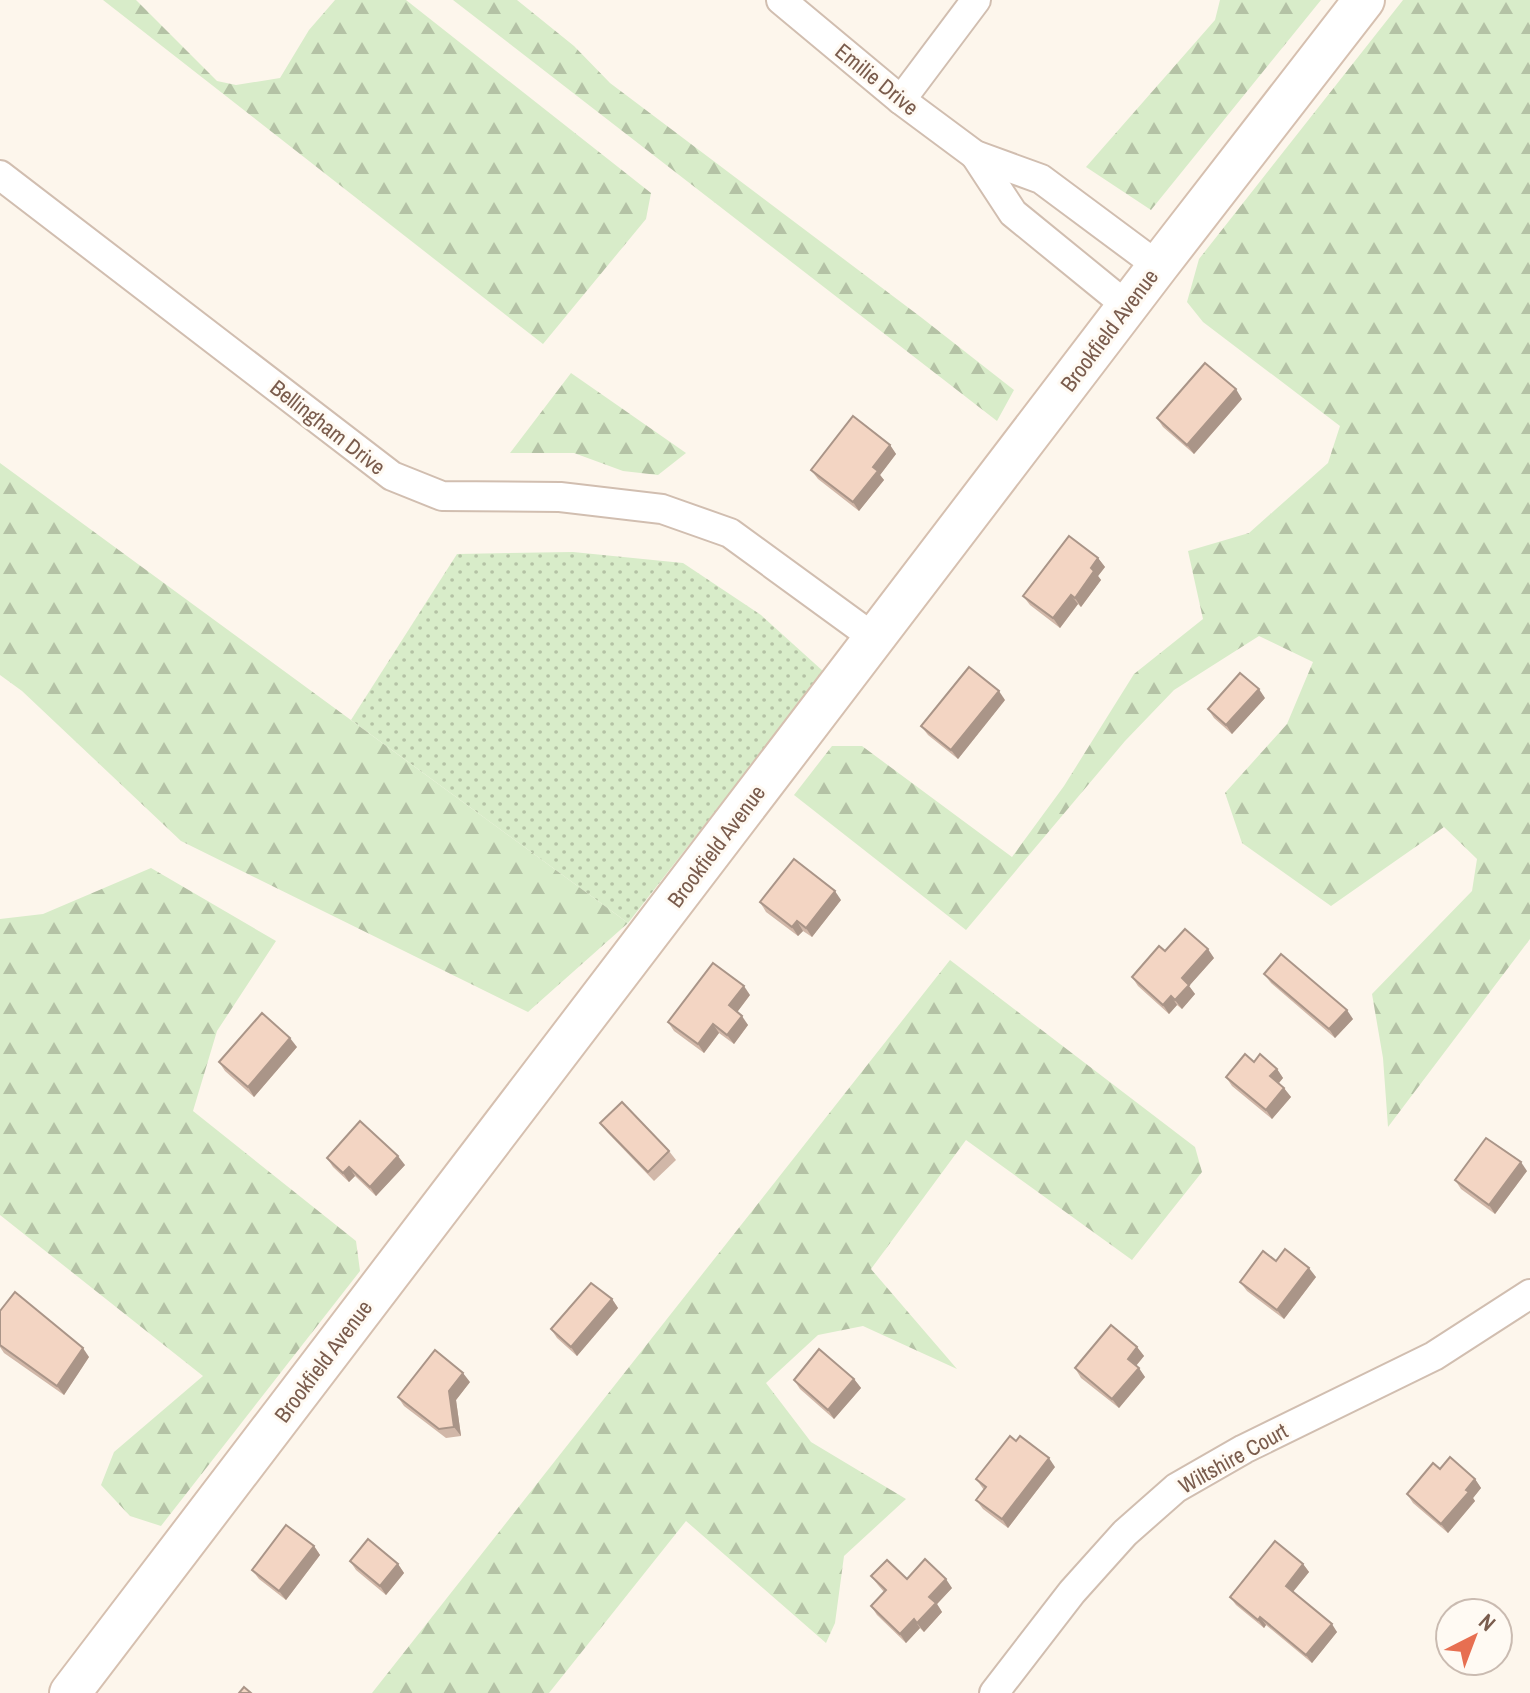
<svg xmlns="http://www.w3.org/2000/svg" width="1530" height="1693" font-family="'Archivo Narrow',sans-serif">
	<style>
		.grass { fill: url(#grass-dots) }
		.forest { fill: url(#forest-firs) }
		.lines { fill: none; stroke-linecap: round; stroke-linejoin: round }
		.street-casing { stroke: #d1beb0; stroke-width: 32 }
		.secondary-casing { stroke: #d6c0b0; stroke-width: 44 }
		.street { stroke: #fff; stroke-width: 28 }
		.secondary { stroke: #fff; stroke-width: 40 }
		.wall { fill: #d1b7a8 }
		.shaded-wall { fill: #aa9588 }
		.building { fill: #f3d5c3; stroke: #aa9588; stroke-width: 2 }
		.labels { text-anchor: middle; stroke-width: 6; stroke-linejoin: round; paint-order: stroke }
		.street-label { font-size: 22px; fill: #7a5c4d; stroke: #fffaf3 }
	</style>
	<defs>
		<pattern id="grass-dots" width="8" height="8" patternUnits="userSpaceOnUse" patternTransform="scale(2)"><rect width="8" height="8" fill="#d8ecc9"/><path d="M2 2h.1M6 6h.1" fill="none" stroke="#b4c2a5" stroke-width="1.8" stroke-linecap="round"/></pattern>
		<pattern id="forest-firs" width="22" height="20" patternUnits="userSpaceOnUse" patternTransform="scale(2)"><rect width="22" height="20" fill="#d8ecc9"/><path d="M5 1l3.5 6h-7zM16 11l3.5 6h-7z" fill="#b4c2a5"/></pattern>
	</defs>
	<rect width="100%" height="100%" fill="#fdf6ec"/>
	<polygon class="grass" points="573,552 683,563 761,615 824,672 628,923 351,720 457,554"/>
	<g class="forest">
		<polygon points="103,0 136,0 217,81 236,85 280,78 309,30 335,0 406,0 651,193 646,219 543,344"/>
		<polygon points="453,0 517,0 574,46 610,83 922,318 1014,390 997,421"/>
		<polygon points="1220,0 1321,0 1151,210 1086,167 1215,20"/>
		<polygon points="1403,0 1530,0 1530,939 1388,1127 1383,1058 1372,994 1472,891 1477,859 1444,827 1331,906 1242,843 1225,793 1287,724 1313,662 1259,636 1174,690 1125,741 966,930 794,795 832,746 862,746 1012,857 1064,786 1134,674 1203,619 1188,551 1249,533 1328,463 1340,426 1203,322 1187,302 1199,259"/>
		<polygon points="571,373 686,453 658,475 623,471 574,453 510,453"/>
		<polygon points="0,463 628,923 528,1012 181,841 22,691 0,675"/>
		<polygon points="151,868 276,941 217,1031 193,1111 356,1241 360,1271 161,1526 130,1516 101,1485 114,1452 203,1376 0,1215 0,919 43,914"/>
		<polygon points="950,960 1195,1147 1202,1172 1132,1260 966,1140 871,1269 957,1369 863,1326 818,1335 766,1383 811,1442 906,1499 844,1556 835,1623 826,1643 686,1521 549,1693 372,1693"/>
	</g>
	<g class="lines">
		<defs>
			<g id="street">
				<polyline points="781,0 901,100 975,155 1041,179 1158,266"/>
				<polyline points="901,100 976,0"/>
				<polyline points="975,155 1013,213 1127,306"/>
				<polyline points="0,175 392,476 442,496 560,497 662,509 730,533 874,638"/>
				<polyline points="994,1693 1072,1592 1125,1533 1176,1488 1244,1449 1434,1356 1530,1294"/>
			</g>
			<polyline id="secondary" points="70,1693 1158,266 1364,0"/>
		</defs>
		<use href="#street" class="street-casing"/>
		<use href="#secondary" class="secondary-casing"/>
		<use href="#street" class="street"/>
		<use href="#secondary" class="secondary"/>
	</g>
	<g class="wall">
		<polygon points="1242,399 1194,454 1163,427 1157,418"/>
		<polygon points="890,445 896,454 880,475 884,480 859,511 818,479 811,470"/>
		<polygon points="1098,558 1105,567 1098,576 1101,580 1081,607 1078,604 1060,628 1030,605 1023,596"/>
		<polygon points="1265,698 1232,734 1214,718 1208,709"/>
		<polygon points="1005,700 958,759 928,735 921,726"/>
		<polygon points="841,900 812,937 803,931 798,936 766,912 760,902"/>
		<polygon points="1165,951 1214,958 1189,986 1195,994 1182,1009 1177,1005 1169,1014 1138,986 1132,977"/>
		<polygon points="1264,974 1353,1019 1335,1038 1271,983"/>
		<polygon points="750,995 737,1012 748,1025 734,1044 719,1033 704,1053 674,1031 668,1022"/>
		<polygon points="297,1047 254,1097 225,1071 219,1062"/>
		<polygon points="1254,1062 1277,1069 1283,1078 1279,1083 1291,1097 1272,1119 1232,1086 1226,1077"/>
		<polygon points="600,1123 669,1151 676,1160 654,1181 607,1132"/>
		<polygon points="327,1158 405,1165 376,1196 355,1176 349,1182 333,1167"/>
		<polygon points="1527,1171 1495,1214 1461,1189 1455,1180"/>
		<polygon points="1276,1261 1316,1277 1284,1319 1247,1291 1240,1282"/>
		<polygon points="612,1299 618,1308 577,1356 557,1338 551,1329"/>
		<polygon points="0,1311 89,1357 64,1395 4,1353 0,1347"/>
		<polygon points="1137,1347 1144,1356 1136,1366 1145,1377 1119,1408 1081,1378 1075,1368"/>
		<polygon points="854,1379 861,1388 834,1419 800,1389 794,1380"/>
		<polygon points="470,1382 456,1400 461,1436 446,1438 404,1406 398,1397"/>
		<polygon points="1055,1467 1008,1528 983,1509 976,1500 984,1490 976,1479"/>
		<polygon points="1440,1469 1475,1479 1481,1488 1473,1498 1475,1501 1448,1533 1413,1503 1407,1494"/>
		<polygon points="314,1546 320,1555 286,1600 259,1579 252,1570"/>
		<polygon points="350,1561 398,1564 404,1573 386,1595 356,1570"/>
		<polygon points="1303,1564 1309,1572 1293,1592 1337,1632 1312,1663 1266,1625 1264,1628 1236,1605 1230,1597"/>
		<polygon points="871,1576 907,1579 952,1588 937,1604 942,1612 924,1632 920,1628 906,1643 877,1615 871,1606 884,1592 878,1585"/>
	</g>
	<g class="shaded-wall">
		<polygon points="1236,389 1242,399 1194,454 1187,445"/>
		<polygon points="890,445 896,454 880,475 884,480 859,511 853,502 873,467"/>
		<polygon points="1098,558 1105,567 1098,576 1101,580 1081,607 1075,598 1091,568"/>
		<polygon points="1071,595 1078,604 1060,628 1053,618"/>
		<polygon points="1259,689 1265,698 1232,734 1226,725"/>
		<polygon points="999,691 1005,700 958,759 951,750"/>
		<polygon points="835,891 841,900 812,937 806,928"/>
		<polygon points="797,921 803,931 798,936 792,927"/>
		<polygon points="1208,949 1214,958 1189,986 1195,994 1182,1009 1175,1000 1182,978"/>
		<polygon points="744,986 750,995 735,1015 729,1005"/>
		<polygon points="1171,996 1177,1005 1169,1014 1163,1005"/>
		<polygon points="1347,1010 1353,1019 1335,1038 1329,1029"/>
		<polygon points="742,1016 748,1025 734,1044 727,1035"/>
		<polygon points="713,1024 719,1033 704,1053 698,1044"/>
		<polygon points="290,1038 297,1047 254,1097 248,1087"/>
		<polygon points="1277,1069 1283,1078 1277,1085 1270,1076"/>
		<polygon points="1284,1088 1291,1097 1272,1119 1266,1110"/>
		<polygon points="398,1156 405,1165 376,1196 370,1187"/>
		<polygon points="1521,1162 1527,1171 1495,1214 1489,1205"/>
		<polygon points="349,1167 355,1176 349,1182 343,1173"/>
		<polygon points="1309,1268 1316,1277 1284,1319 1277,1310"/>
		<polygon points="612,1299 618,1308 577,1356 571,1347"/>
		<polygon points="1137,1347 1144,1356 1134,1368 1128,1359"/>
		<polygon points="83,1348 89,1357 64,1395 57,1386"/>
		<polygon points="1139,1368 1145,1377 1119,1408 1112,1399"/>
		<polygon points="463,1373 470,1382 456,1400 461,1436 454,1427 449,1391"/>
		<polygon points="854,1379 861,1388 834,1419 828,1410"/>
		<polygon points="1049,1458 1055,1467 1008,1528 1002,1519"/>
		<polygon points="1475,1479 1481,1488 1473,1498 1475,1501 1448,1533 1441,1524"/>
		<polygon points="314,1546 320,1555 286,1600 279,1591"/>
		<polygon points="398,1564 404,1573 386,1595 380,1586"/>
		<polygon points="1303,1564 1309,1572 1291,1594 1286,1586"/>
		<polygon points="946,1579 952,1588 937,1604 942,1612 924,1632 917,1623 929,1597"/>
		<polygon points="1260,1617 1266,1625 1264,1628 1258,1620"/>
		<polygon points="914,1619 920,1628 906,1643 900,1634"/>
		<polygon points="1332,1624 1337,1632 1312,1663 1306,1655"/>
	</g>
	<g class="building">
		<polygon points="1205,363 1236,389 1187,445 1157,418"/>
		<polygon points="853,416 890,445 873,467 878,471 853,502 811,470"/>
		<polygon points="1069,536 1098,558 1091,568 1094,571 1075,598 1071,595 1053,618 1023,596"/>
		<polygon points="969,667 999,691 951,750 921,726"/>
		<polygon points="1240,673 1259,689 1226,725 1208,709"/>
		<polygon points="794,859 835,891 806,928 797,921 792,927 760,902"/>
		<polygon points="1185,929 1208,949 1182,978 1189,985 1175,1000 1171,996 1163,1005 1132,977 1159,946 1165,951"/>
		<polygon points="1281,954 1347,1010 1329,1029 1264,974"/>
		<polygon points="713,963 744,986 729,1005 742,1016 727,1035 713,1024 698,1044 668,1022"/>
		<polygon points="262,1013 290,1038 248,1087 219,1062"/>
		<polygon points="1245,1054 1254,1062 1260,1054 1277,1069 1270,1076 1284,1088 1266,1110 1226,1077"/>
		<polygon points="622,1102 669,1151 648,1172 600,1123"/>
		<polygon points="360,1121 398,1156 370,1187 349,1167 343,1173 327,1158"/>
		<polygon points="1486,1138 1521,1162 1489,1205 1455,1180"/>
		<polygon points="1285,1249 1309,1268 1277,1310 1240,1282 1263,1251 1276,1261"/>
		<polygon points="591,1283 612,1299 571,1347 551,1329"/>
		<polygon points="15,1292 83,1348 57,1386 0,1345 0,1311"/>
		<polygon points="1111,1325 1137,1347 1128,1359 1139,1368 1112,1399 1075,1368"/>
		<polygon points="819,1349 854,1379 828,1410 794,1380"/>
		<polygon points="435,1350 463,1373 449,1391 454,1427 439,1429 398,1397"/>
		<polygon points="1010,1436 1016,1441 1020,1436 1049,1458 1002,1519 976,1500 986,1487 976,1479"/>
		<polygon points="1450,1457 1475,1479 1466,1490 1469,1492 1441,1524 1407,1494 1433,1463 1440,1469"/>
		<polygon points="286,1525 314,1546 279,1591 252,1570"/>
		<polygon points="368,1539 398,1564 380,1586 350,1561"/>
		<polygon points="1275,1541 1303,1564 1286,1586 1332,1624 1306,1655 1260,1617 1258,1620 1230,1597"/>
		<polygon points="925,1559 946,1579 929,1597 936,1603 917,1623 914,1619 900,1634 871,1606 886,1590 871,1576 887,1560 907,1579"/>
		<polygon points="244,1687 251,1693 239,1693"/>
	</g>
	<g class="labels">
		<g class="street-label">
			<text transform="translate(877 79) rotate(39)" y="8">Emilie Drive</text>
			<text transform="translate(1109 330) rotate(-53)" y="8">Brookfield Avenue</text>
			<text transform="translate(328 427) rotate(38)" y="8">Bellingham Drive</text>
			<text transform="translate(716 846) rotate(-53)" y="8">Brookfield Avenue</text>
			<text transform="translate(323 1361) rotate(-53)" y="8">Brookfield Avenue</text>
			<text transform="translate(1233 1458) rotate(-29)" y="8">Wiltshire Court</text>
		</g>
	</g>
	<g transform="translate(1474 1637) rotate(42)"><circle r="38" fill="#fffaf3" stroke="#cabbb1" stroke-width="2"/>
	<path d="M0-6L14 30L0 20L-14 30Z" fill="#e76f51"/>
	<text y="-12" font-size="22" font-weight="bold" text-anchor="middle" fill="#7a5c4d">N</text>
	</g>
</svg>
